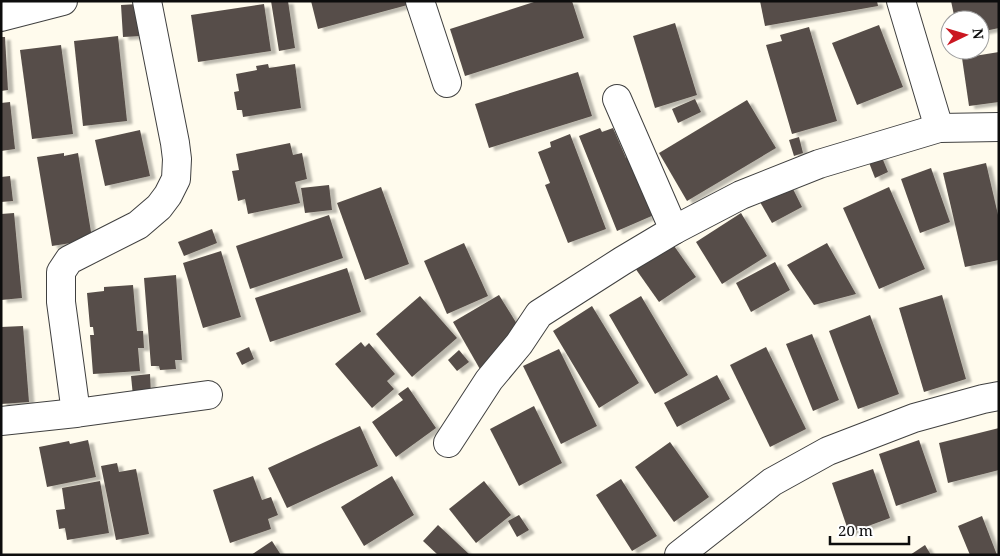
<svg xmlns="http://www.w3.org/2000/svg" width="1000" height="556" font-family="'Noto Serif',serif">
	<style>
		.building { fill: #574e48; filter: url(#shadow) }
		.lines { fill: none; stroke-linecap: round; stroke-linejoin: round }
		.minor-casing { stroke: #404040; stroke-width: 30 }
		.minor { stroke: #fff; stroke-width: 28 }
	</style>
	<defs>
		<filter id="shadow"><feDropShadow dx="5.5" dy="3" stdDeviation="1" flood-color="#0004"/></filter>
	</defs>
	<rect width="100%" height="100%" fill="#fffbed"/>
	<g class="building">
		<polygon points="271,1 288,1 295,48 279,51"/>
		<polygon points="311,1 414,1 415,3 318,29"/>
		<polygon points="537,1 572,1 584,38 465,76 450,29"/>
		<polygon points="760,1 877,1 878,6 765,26"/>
		<polygon points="951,1 999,1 999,28 980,32 980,20 955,20"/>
		<polygon points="138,4 141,36 123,37 121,5"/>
		<polygon points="264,4 271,51 198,62 191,15"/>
		<polygon points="675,23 697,95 655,108 633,36"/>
		<polygon points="879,25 903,87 857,105 832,43"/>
		<polygon points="809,27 837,121 792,134 766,45 782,41 780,35"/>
		<polygon points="118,36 127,121 83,126 74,41"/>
		<polygon points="1,37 5,37 8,90 1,91"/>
		<polygon points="61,45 73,134 32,139 20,50"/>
		<polygon points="999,52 999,102 969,106 962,58"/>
		<polygon points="268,64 269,68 295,64 301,108 243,117 242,110 237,110 234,92 239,91 236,74 257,70 256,66"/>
		<polygon points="578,72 592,116 489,148 475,104"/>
		<polygon points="695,99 701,112 678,123 672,109"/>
		<polygon points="747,100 776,148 687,201 659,153"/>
		<polygon points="10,102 15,149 1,151 1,103"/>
		<polygon points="600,128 602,132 613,128 626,158 631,156 654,215 617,231 579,136"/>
		<polygon points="140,130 150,176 105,186 95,140"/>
		<polygon points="570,134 606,229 568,243 545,185 550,183 538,152 551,147 550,142"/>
		<polygon points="799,137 803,153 794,156 789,140"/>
		<polygon points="290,143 293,155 302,153 307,179 295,182 300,203 248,214 245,199 238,201 232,171 239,170 236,154"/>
		<polygon points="64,153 64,156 78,153 93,244 72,248 71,243 52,246 37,157"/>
		<polygon points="881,155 888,172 875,178 868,160"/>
		<polygon points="986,163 999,219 999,260 965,267 943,173"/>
		<polygon points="931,168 950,222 920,233 901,179"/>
		<polygon points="10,176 13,201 1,202 1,177"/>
		<polygon points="329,185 332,210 305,213 301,188"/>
		<polygon points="791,185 802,207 772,223 760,202"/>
		<polygon points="381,187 409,264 365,280 337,203"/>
		<polygon points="889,187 925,269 879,289 843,208"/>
		<polygon points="14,213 22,298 1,300 1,214"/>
		<polygon points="741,213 767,256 722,284 696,242"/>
		<polygon points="329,215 343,258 250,289 236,246"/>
		<polygon points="212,229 217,243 184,256 178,242"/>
		<polygon points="464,243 488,296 447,314 424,261"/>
		<polygon points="672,243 696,277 659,302 635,268"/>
		<polygon points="827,243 856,294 814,305 787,265"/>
		<polygon points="221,251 241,317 203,328 183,263"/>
		<polygon points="775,262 790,290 751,312 736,283"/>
		<polygon points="347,268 361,312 270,342 255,298"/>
		<polygon points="176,275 182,360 175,360 176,369 160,370 159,366 151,366 144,278"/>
		<polygon points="133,285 137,331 143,331 144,348 138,348 140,371 93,374 90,335 94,335 93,327 90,327 87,293 104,291 104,287"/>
		<polygon points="499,295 517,324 481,371 453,322"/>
		<polygon points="942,295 966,379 924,392 899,308"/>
		<polygon points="420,296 457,338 412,377 376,334"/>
		<polygon points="641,296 688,375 655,394 609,315"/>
		<polygon points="592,306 639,383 599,408 553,331"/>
		<polygon points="870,315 899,394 858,409 829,331"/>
		<polygon points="23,326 29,402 1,404 1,327"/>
		<polygon points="812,334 839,400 813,411 786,344"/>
		<polygon points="361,342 365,347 369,343 395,374 387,381 394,389 372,408 335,364"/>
		<polygon points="249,347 254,359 242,365 236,353"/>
		<polygon points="766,347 806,429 770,447 730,365"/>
		<polygon points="559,349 597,426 561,444 523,366"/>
		<polygon points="459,350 469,362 457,371 448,360"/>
		<polygon points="150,374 151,395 133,396 131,376"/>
		<polygon points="717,375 730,399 677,427 664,403"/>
		<polygon points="408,387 436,428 396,457 372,422 403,400 398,394"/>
		<polygon points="534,406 562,463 519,486 490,429"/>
		<polygon points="360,426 378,466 287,508 268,468"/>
		<polygon points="999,428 999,470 948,483 939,443"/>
		<polygon points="88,440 96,477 47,487 39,447 69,441 70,444"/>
		<polygon points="919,440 937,492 896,506 879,454"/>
		<polygon points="670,442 709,497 674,522 635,467"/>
		<polygon points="117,463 119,472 136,469 149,534 116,540 101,466"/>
		<polygon points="873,469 890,518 849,533 832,483"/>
		<polygon points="253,476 262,500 271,497 278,515 268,519 271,529 230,543 213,490"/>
		<polygon points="392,476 414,515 364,546 341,507"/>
		<polygon points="621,479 657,536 632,551 596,495"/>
		<polygon points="100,481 109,533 67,540 65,528 59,529 56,510 65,509 62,488"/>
		<polygon points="484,481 511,515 476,543 449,509"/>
		<polygon points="519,515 529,530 517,537 508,521"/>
		<polygon points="982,516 997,555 970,555 958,526"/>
		<polygon points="438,525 470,555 438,555 423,541"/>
		<polygon points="272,541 281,555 251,555"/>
		<polygon points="925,545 931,555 910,555"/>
	</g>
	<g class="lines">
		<defs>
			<g id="minor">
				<polyline points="420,1 447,83"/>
				<polyline points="901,1 939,128"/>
				<polyline points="1,17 63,1"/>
				<polyline points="617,99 674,230"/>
				<polyline points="76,413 61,302 61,272 69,260 138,225 159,207 168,195 176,179 177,159 175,143 147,1"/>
				<polyline points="1,421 76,413 208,395"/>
				<polyline points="448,443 489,380 519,344 539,314 622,261 674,230 741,195 819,164 939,128 999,127"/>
				<polyline points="679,555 772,482 828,451 914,418 983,399 999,396"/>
			</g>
		</defs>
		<use href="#minor" class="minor-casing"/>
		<use href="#minor" class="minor"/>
	</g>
	<rect width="1000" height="556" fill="none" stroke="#0d0d0d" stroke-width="5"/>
	<g transform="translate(965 35) rotate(85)"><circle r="24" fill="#ffffff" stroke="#9e9e9e"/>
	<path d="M0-4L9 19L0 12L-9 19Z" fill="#cb1721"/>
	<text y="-8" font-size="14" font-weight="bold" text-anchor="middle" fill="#0d0d0d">N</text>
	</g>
	<path d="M830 536v8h79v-8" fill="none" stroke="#0d0d0d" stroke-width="2.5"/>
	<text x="838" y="536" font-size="15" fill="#0d0d0d" stroke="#ffffff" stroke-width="4" paint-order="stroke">20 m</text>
</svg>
